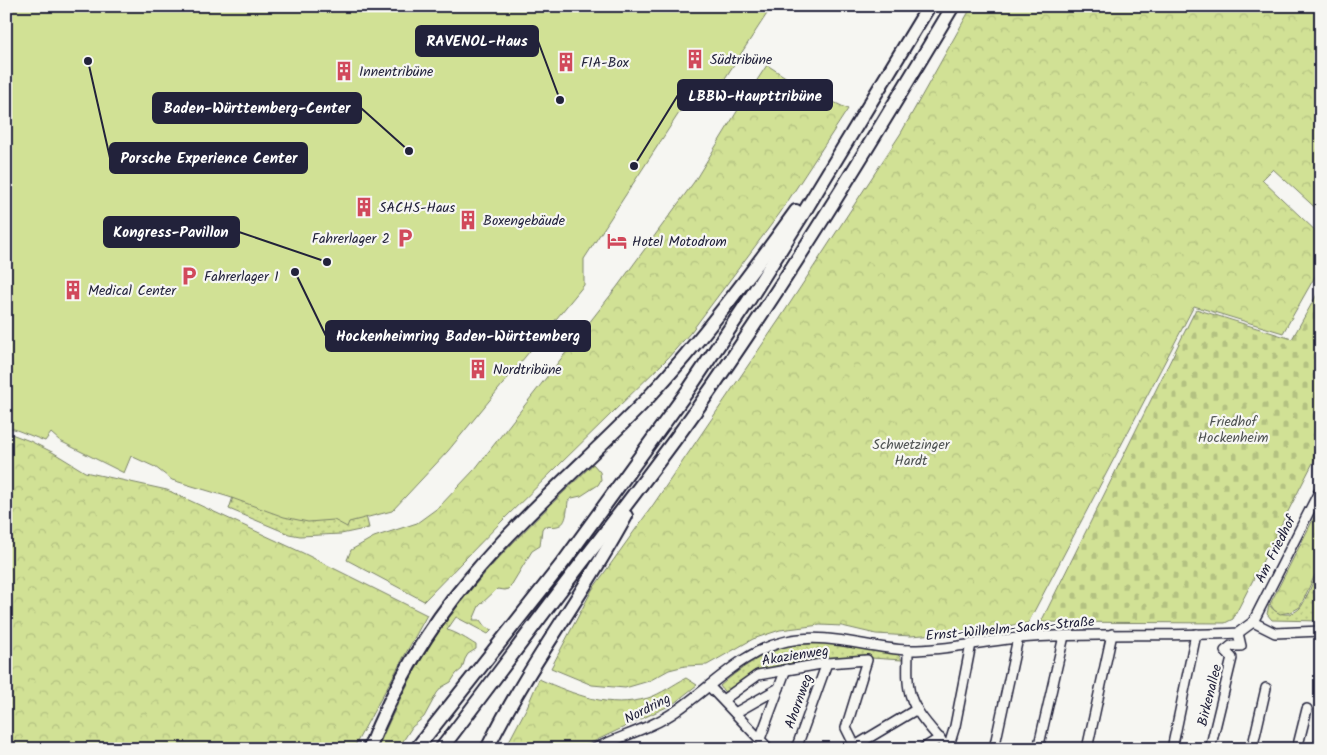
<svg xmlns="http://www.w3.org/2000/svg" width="1327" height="755" font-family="Kalam,sans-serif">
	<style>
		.grass { fill: url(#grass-dots); stroke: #7a8268 }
		.forest { fill: url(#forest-crowns); stroke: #7a8268 }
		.cemetery { fill: url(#cemetery-stones); stroke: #7a8268 }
		.pitch { fill: #d1e195; stroke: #7a8268 }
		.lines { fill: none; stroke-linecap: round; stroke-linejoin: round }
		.minor-casing { stroke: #22223b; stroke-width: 12 }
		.highway-casing { stroke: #22223b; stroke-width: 16 }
		.minor { stroke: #f6f6f2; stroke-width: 9 }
		.highway { stroke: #f6f6f2; stroke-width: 12 }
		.labels { text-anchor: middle; stroke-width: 4.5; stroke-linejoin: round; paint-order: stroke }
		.poi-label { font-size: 14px; fill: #22223b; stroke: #f6f6f2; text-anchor: start }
		.park-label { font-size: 14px; fill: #4e5252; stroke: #f6f6f2 }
		.street-label { font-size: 14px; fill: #22223b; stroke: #f6f6f2 }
		.leader { fill: none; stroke: #22223b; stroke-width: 2 }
		.callout-dot { fill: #22223b; stroke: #f6f6f2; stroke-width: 2 }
		.callout { fill: #22223b; stroke: #22223b; stroke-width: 2 }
		.callout-label { font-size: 15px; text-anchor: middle; font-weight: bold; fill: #fff }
	</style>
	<defs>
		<pattern id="grass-dots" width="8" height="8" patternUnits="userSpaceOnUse" patternTransform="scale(1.25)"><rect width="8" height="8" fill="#d1e195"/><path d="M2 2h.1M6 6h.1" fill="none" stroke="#b3c181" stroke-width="1.8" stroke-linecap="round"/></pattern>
		<pattern id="forest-crowns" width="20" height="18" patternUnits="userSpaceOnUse" patternTransform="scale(1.25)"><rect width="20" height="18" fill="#d1e195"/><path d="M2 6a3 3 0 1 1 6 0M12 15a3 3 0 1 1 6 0" fill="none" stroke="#b3c181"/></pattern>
		<pattern id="cemetery-stones" width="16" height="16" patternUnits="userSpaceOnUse" patternTransform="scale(1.25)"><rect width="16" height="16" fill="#d1e195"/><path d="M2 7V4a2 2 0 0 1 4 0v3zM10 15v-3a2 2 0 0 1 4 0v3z" fill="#b3c181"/></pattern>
	</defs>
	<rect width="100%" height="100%" fill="#f6f6f2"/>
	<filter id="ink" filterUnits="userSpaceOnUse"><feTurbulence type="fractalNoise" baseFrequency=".02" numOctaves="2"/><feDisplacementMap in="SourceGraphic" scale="10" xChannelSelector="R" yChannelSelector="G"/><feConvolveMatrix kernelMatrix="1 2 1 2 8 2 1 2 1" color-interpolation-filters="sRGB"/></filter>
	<g filter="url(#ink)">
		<g class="grass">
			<polygon points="240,476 361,495 369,528 341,534 300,536 289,534 229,509"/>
			<path d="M 1321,564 L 1321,621 L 1272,620 L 1267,614 L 1269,605 C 1277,615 1290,618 1300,608 C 1305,603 1317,572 1321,564 Z"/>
			<path d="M 825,643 L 897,653 L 902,660 L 856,657 L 782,664 L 756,672 L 726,694 L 720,686 C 739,669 761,654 786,647 C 798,644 812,644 825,643 Z"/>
		</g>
		<g class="forest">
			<polygon points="972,6 1321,6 1321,213 1273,169 1262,180 1321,236 1321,266 1283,333 1194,306 1028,623 971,631 911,636 876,634 842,626 820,625 780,630 753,639 707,665 685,666 669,670 649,681 625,688 592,685 551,668 592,590 653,505 779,320 901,133"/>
			<polygon points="767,65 798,85 848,109 780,213 691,332 667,359 503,520 424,601 347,560 351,550 374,537 417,523 439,507 475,469 617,287 694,182 744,100"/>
			<polygon points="6,432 30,441 54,453 85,472 167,490 303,553 427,615 353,749 6,749"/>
			<path d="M 593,464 L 600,472 L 601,480 L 598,485 L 581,496 L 572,498 L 568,501 C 566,521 566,529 544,526 L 542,529 L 540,546 L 532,551 L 509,589 L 505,590 L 497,589 L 479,606 L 473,620 L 480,620 L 485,627 L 492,630 L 488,634 L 456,617 L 447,630 C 456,632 468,640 476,645 L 476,649 L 468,654 L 465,659 L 462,669 L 456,674 L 451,682 L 442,687 L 437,693 L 424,717 L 412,727 L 398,749 L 380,749 L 378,747 C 393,713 410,677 430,645 C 474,577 535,520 593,464 Z"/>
			<polygon points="1321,504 1321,562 1300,607 1291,612 1280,614 1274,610 1270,604"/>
			<path d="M 686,678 L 697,685 L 673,704 L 578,749 L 505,749 L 527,707 L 539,679 C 576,695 608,709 648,698 C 661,694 674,684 686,678 Z"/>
		</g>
		<polygon class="cemetery" points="1321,287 1321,447 1233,619 1225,623 1041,622 1196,309 1292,339"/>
		<polygon class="pitch" points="6,6 772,6 716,92 693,92 679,113 584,259 584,285 448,451 392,511 349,522 347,527 334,520 308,522 284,517 229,497 172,480 155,467 131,456 124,473 60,441 51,433 45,441 14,429 6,428"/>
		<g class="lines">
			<defs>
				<g id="minor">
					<polyline points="1253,622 1275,633 1321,631"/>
					<path d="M 908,650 C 908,665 906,683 911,697 C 917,716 936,733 948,749"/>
					<polyline points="709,686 769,749"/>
					<polyline points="723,700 758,675 827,663 867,660 846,728 855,746"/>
					<polyline points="735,713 779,688"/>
					<polyline points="760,739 786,669"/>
					<path d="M 594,749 C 621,736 652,728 676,711 C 713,686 742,651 787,641 C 827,632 866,648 907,650 C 944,651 982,641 1019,638 C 1092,632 1165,637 1238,633 L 1253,622 L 1321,488"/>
					<polyline points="796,749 827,663"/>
					<polyline points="850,749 917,709"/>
					<polyline points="922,749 940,738"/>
					<polyline points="948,749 955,726 971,644"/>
					<polyline points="994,749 1018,638"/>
					<polyline points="1038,749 1064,636"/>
					<polyline points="1087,749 1112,634"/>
					<polyline points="1172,749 1196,634"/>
					<polyline points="1210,749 1232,658 1225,651 1231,646 1241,646 1238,633"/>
					<polyline points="1252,749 1266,688"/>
					<polyline points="1297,749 1307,709"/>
				</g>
				<g id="highway">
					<path d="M 369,749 C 393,687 428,628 471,577 C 524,514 588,460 646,400 C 701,341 749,276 796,211"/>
					<polyline points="416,749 565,560 689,389 749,300 803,214 929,6"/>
					<path d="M 441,749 C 495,679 546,608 600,539 C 631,498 662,458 692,416 C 786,283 870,145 953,6"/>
					<path d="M 487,749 C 527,667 583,596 626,516"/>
				</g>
			</defs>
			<use href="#minor" class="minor-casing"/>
			<use href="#highway" class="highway-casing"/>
			<use href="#minor" class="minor"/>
			<use href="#highway" class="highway"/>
		</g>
	</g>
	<defs>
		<symbol id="building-bare" viewBox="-9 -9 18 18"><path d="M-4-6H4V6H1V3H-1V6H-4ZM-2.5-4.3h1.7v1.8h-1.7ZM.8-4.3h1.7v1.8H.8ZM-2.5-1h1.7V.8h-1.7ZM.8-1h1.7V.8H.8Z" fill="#d1495b" stroke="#f6f6f2" stroke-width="2.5" paint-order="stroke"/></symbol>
		<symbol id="parking-bare" viewBox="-9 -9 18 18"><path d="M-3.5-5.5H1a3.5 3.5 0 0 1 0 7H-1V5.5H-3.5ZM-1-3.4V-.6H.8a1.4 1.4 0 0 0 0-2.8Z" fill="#d1495b" stroke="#f6f6f2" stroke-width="2.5" paint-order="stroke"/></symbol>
		<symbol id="hotel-bare" viewBox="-9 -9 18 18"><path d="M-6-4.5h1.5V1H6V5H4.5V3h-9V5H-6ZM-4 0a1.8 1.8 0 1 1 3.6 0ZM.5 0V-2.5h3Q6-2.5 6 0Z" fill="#d1495b" stroke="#f6f6f2" stroke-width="2.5" paint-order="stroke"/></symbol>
	</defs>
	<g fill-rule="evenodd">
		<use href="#building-bare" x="681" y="45" width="28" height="28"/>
		<use href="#building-bare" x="552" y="48" width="28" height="28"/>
		<use href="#building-bare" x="330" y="57" width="28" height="28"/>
		<use href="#building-bare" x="350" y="193" width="28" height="28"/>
		<use href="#building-bare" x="454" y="206" width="28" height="28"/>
		<use href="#parking-bare" x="391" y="224" width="28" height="28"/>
		<use href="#hotel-bare" x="603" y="227" width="28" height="28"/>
		<use href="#parking-bare" x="175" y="262" width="28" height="28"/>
		<use href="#building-bare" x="59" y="276" width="28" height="28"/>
		<use href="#building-bare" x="464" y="355" width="28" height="28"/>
	</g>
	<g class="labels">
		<g class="poi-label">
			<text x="710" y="64">Südtribüne</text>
			<text x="581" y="67">FIA-Box</text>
			<text x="359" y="76">Innentribüne</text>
			<text x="379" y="212">SACHS-Haus</text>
			<text x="483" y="225">Boxengebäude</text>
			<text x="390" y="243" text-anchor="end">Fahrerlager 2</text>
			<text x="632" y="246">Hotel Motodrom</text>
			<text x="204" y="281">Fahrerlager 1</text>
			<text x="88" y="295">Medical Center</text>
			<text x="493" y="374">Nordtribüne</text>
		</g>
		<g class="park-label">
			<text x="1233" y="426">Friedhof<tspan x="1233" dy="16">Hockenheim</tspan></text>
			<text x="911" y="449">Schwetzinger<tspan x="911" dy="16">Hardt</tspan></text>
		</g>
		<g class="street-label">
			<text transform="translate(1275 549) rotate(-63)" y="5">Am Friedhof</text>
			<text transform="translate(1010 628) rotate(-5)" y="5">Ernst-Wilhelm-Sachs-Straße</text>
			<text transform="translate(795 655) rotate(-9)" y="5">Akazienweg</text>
			<text transform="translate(1209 695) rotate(-76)" y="5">Birkenallee</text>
			<text transform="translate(798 701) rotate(-70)" y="5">Ahornweg</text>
			<text transform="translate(647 708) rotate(-27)" y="5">Nordring</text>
		</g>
	</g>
	<path class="leader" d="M560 100L538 41M634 166L678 95M409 151L361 108M88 61L110 158M327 262L239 232M295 272L326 336"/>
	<g class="callout-dot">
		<circle cx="560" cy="100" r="5"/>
		<circle cx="634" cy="166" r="5"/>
		<circle cx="409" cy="151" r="5"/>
		<circle cx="88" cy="61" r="5"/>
		<circle cx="327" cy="262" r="5"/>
		<circle cx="295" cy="272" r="5"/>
	</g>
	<g class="callout">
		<rect x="416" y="26" width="122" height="30" rx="5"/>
		<rect x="678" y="80" width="154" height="30" rx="5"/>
		<rect x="153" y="93" width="208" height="30" rx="5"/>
		<rect x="110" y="143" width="197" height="30" rx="5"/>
		<rect x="104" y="217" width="135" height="30" rx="5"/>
		<rect x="326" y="321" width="264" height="30" rx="5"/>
	</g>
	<g class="callout-label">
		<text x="477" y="46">RAVENOL-Haus</text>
		<text x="755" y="101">LBBW-Haupttribüne</text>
		<text x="257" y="113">Baden-Württemberg-Center</text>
		<text x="209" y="163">Porsche Experience Center</text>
		<text x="171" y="237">Kongress-Pavillon</text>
		<text x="458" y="341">Hockenheimring Baden-Württemberg</text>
	</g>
	<rect width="1327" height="755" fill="none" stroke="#f6f6f2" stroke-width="25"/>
	<rect x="12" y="12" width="1302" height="730" fill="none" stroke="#22223b" stroke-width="2" filter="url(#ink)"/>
</svg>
